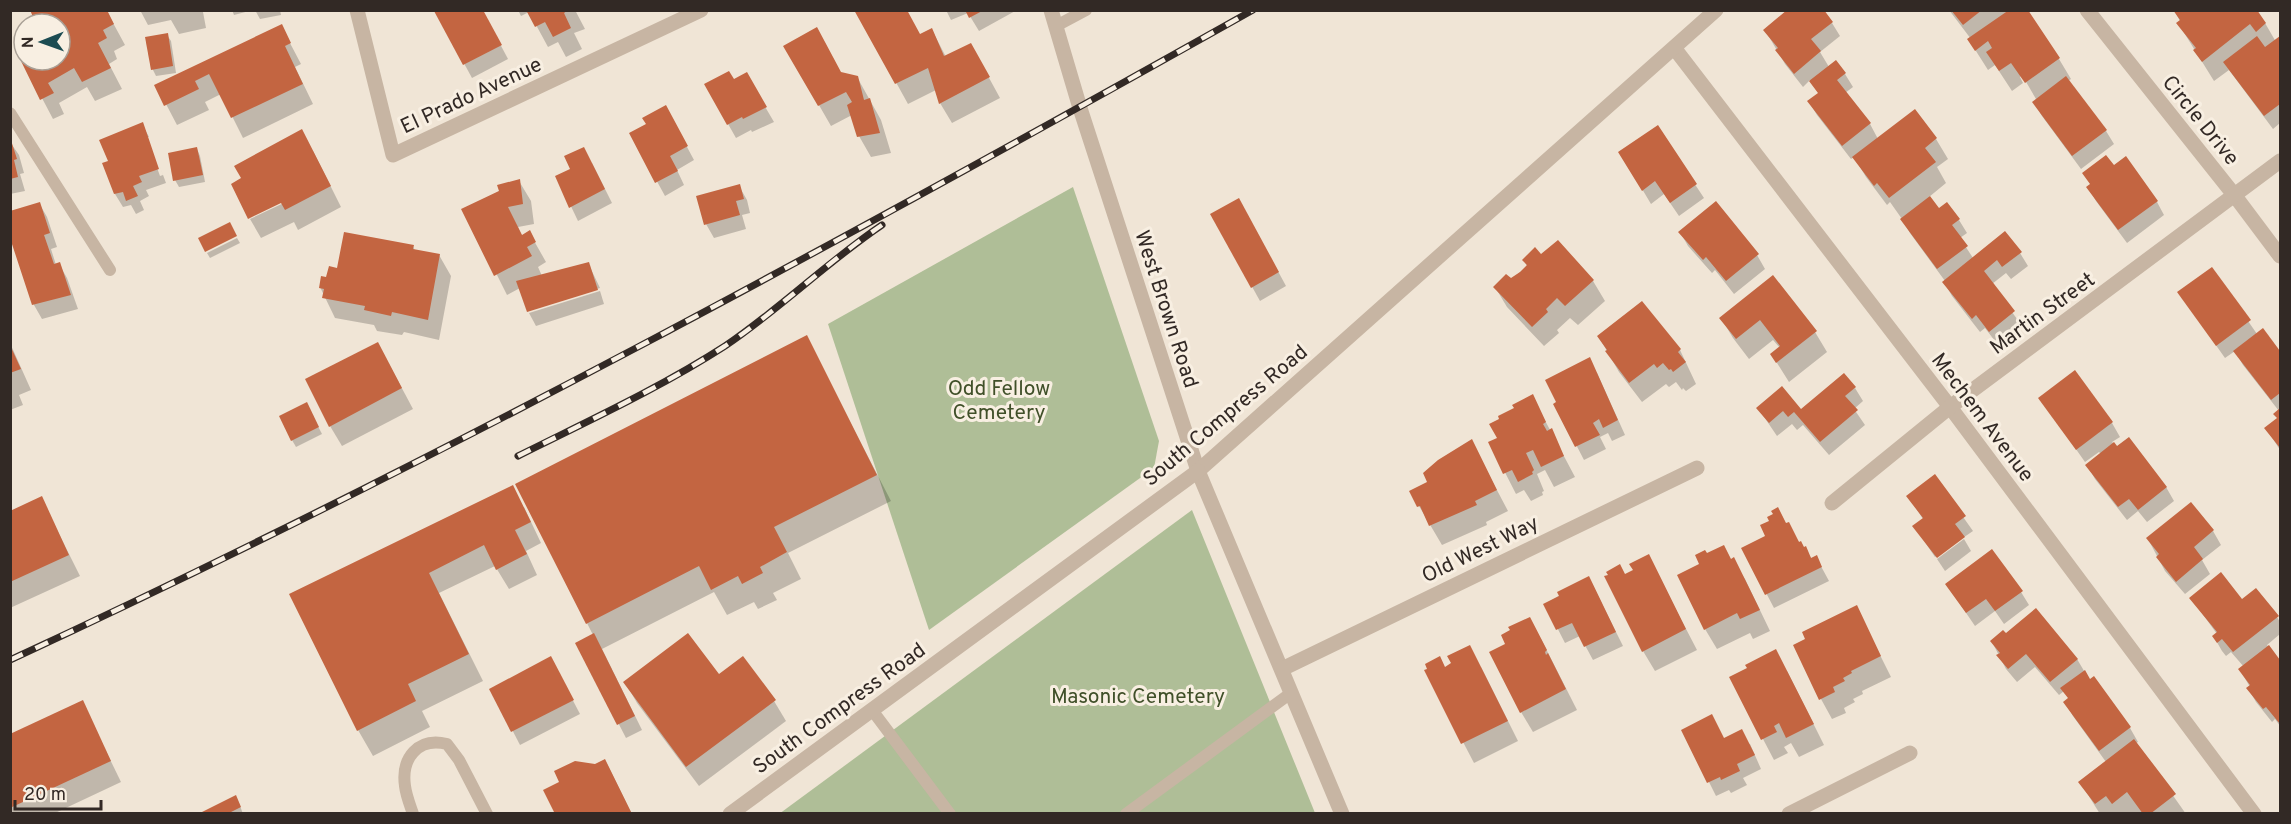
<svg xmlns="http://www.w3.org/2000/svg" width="2291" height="824" font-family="Overpass,sans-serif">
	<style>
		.green { fill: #afbe97 }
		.shadow { fill: #0003 }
		.building { fill: #c36541 }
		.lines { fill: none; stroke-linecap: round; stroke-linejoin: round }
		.service { stroke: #c7b5a3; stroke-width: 12 }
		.minor { stroke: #c7b5a3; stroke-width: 15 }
		.tertiary { stroke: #c7b5a3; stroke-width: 15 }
		.rail-casing { stroke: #322925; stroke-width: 7 }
		.rail { stroke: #f8efe2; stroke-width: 4.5; stroke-dasharray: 14; stroke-linecap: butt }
		.labels { text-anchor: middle; stroke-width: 6; stroke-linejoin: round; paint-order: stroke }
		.street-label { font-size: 21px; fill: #322925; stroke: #f8efe2 }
		.park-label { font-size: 21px; fill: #405029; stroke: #f8efe2 }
	</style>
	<rect width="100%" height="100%" fill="#f0e5d6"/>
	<g class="green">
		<polygon points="1073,187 1159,441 1154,468 929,630 828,324"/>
		<polygon points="1192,510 1315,813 779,814"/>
	</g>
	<g class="shadow">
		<polygon points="106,10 125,45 114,51 117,59 109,64 122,89 95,101 87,87 59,103 64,114 53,119 23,62 27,60 60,60 60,24 38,24"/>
		<polygon points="140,10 210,10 203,12 206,28 179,34 171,20 148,25"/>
		<polygon points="232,10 253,10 234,15"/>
		<polygon points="255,10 280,10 281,15 260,19"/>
		<polygon points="438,10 482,10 508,59 472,78 436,12"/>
		<polygon points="518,10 575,10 585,29 574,33 582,49 566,57 558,42 548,47 529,12 521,16"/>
		<polygon points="856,10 920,36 932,30 946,57 982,65 1000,98 952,123 940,103 936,90 908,104"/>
		<polygon points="946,10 1017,10 979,31 968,13 951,20"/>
		<polygon points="1949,10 2026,10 2059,59 2071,79 2068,81 2106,131 2114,144 2081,169 2042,116 2034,103 2036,99 2022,75 2020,77 2023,83 2012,91 1995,65 1988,70 1969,40 1971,39"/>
		<polygon points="2174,10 2265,23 2276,42 2280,38 2280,123 2273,129 2229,70 2214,81 2178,23 2180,21"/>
		<polygon points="1832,23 1840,36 1820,52 1829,67 1845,74 1853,87 1845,93 1870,124 1878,139 1914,111 1936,139 1948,159 1937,167 1946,183 1929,197 1939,210 1959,220 1967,233 1960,238 1973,258 2020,253 2028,266 2011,279 2006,273 1992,284 2022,326 1998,345 1985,328 1980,332 1952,296 1944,282 1945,281 1910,233 1902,219 1890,202 1887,205 1866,177 1854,157 1851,159 1817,115 1809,102 1819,94 1810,80 1803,87 1785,64 1765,30"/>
		<polygon points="281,26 301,64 295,67 313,104 243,138 221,94 205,102 209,110 177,125 156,85"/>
		<polygon points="167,35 171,41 176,73 156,76 153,70 147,38"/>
		<polygon points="785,46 841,73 857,77 881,120 891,153 871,157 859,136 852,115 831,126"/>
		<polygon points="746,74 774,122 752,132 751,130 736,138 706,85 733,81"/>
		<polygon points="673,121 694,160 677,170 684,185 665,196 631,134"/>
		<polygon points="142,124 149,137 146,137 160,176 163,175 149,137 166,183 146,190 149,196 140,201 144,210 136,214 131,205 123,207 115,194 110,162"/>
		<polygon points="1657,127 1704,198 1679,216 1664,194 1651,204 1620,152"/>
		<polygon points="10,142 19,155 24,173 20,174 25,191 10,194"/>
		<polygon points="197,149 200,156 205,182 179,187 175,180"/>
		<polygon points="313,151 341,207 298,230 294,222 261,238 250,219 288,201"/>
		<polygon points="592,163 612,203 578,221 557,177"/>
		<polygon points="2114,167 2157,202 2164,215 2127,243 2096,201 2088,187 2091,185 2084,173"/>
		<polygon points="519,181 531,201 534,224 518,227 522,236 529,232 546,262 538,267 542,276 588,263 600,288 529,310 529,312 520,288 507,295 464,209"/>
		<polygon points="739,186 747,200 750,213 742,215 746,229 714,238 706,224"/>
		<polygon points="39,203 47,217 57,247 51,249 56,265 59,264 67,278 78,309 42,319 34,305 10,233"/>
		<polygon points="1247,214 1286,286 1260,301 1212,215"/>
		<polygon points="1680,232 1757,255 1765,269 1734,294 1715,270 1712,273 1688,246"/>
		<polygon points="237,238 240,243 210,258 207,253"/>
		<polygon points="413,246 415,251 439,255 451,276 439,340 404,332 402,335 377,331 374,325 335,318 320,287 328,279"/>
		<polygon points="1541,256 1593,281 1605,301 1578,325 1570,318 1557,330 1559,333 1544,346 1507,307 1495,287 1511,280 1527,266 1524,260"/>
		<polygon points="2212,269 2257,334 2262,330 2280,353 2280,450 2266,428 2278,419 2279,411 2243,365 2235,351 2225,358 2179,293"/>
		<polygon points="1773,277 1815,332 1827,352 1789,382 1772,355 1780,348 1773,340 1749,359 1733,338 1721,318"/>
		<polygon points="600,291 604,304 536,326 529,313"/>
		<polygon points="806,337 891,501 788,553 801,579 773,593 777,600 758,609 754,602 727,615 714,592 602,649 642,730 626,738 577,643 593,635 517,484"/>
		<polygon points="1599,337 1680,350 1696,384 1686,391 1683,388 1682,390 1676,382 1669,387 1666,384 1642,402 1619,372"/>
		<polygon points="10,343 31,390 19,395 23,405 10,410"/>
		<polygon points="389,364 413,409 342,446 330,426"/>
		<polygon points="1597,373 1625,435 1612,441 1608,433 1600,437 1606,449 1584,460 1555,404"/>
		<polygon points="1855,388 1863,401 1854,409 1865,425 1829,455 1803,425 1797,430 1792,424 1777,436 1758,408 1801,411"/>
		<polygon points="1532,396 1575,477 1554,487 1545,470 1537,474 1544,491 1542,492 1543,495 1531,501 1524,490 1516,494 1490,443 1499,439 1516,409"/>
		<polygon points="2040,398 2112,423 2120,437 2112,442 2166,487 2174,501 2147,522 2138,511 2127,520 2095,479 2087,465 2101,454 2099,452 2085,462"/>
		<polygon points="310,411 322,434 296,447 292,440"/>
		<polygon points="1471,441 1508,511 1486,522 1487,525 1442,545 1419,506 1429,483"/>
		<polygon points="1934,476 1973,531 1935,557 1914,526 1923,519 1908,496"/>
		<polygon points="41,498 80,576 10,608 10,512"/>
		<polygon points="524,507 541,543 526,551 537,575 509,589 495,566 439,593 483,681 422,711 430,727 373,756 358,730 413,536"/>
		<polygon points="1774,514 1786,525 1812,559 1816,557 1829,581 1774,608 1743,549 1767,537"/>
		<polygon points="2213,531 2221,545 2202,560 2210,574 2185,594 2165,571 2148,539"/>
		<polygon points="1964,539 1971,551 1945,571 1937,559"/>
		<polygon points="1648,556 1697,650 1655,671 1643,651 1610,575 1625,575 1635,571"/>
		<polygon points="1732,560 1745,579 1770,631 1753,639 1750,633 1717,649 1705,629 1701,565"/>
		<polygon points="1589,578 1623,646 1593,660 1580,636 1565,643 1545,604"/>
		<polygon points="1947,585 2021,592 2029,605 2004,624 1995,611 1975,626"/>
		<polygon points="2191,598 2242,601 2277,617 2280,622 2280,634 2267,645 2280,662 2280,726 2275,719 2272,722 2256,702 2248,688 2250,687 2240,670 2244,667 2231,652 2226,656 2222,651 2214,637 2217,634"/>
		<polygon points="1856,607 1891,677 1862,691 1863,694 1853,699 1855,702 1844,708 1846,713 1832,719 1821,699"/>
		<polygon points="1541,639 1577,710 1533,732 1521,712"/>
		<polygon points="1992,642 2077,659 2090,681 2093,678 2130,728 2138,742 2136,743 2186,814 2141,814 2139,812 2137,814 2100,814 2080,782 2106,762 2073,716 2065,702 2069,699 2064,691 2059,695 2035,667 2017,682 2006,669"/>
		<polygon points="1481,667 1518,741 1474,763 1426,671"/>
		<polygon points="1787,671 1824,745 1799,757 1791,743 1784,747 1788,753 1774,760 1731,678"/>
		<polygon points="558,672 580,714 520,745 491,689"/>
		<polygon points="719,676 774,701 786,721 699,786 637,703 625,682"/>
		<polygon points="82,702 121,782 53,814 10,814 10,735"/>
		<polygon points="1683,730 1750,744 1761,769 1743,778 1747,785 1731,793 1729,790 1716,796"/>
		<polygon points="605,760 632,814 557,814 595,765"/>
		<polygon points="239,803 243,814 201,814"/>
	</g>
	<g class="building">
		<polygon points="30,10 107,10 114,24 103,30 107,38 98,43 111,68 82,82 74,68 48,83 54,93 40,100 21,61 60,60 60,24 36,24"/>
		<polygon points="483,10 502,45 463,65 434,11"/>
		<polygon points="526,10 568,10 564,13 571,28 553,37 545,22 535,27"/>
		<polygon points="854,10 907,10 920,34 932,28 944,56 971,43 990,77 939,104 928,68 895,84"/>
		<polygon points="965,10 984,10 969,18"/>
		<polygon points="1787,10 1824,10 1833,22 1811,39 1821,51 1794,74 1775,50 1778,48 1763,30"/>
		<polygon points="1951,10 1982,10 1963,25"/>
		<polygon points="2009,10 2028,10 2060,58 2025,83 2011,63 1999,71 1986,52 1992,48 1988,41 1975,51 1967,39"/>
		<polygon points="2173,10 2257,10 2266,23 2256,32 2250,24 2202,62 2193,50 2196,48 2176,23 2180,20"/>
		<polygon points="282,24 291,43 285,46 303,84 231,118 209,74 195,81 199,89 164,106 154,85"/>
		<polygon points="817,27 841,72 858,76 864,100 870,98 880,133 857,137 847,105 852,102 846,92 818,106 783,46"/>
		<polygon points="168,33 173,66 151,70 145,37"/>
		<polygon points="2257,36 2265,47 2280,36 2280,104 2264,116 2223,62"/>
		<polygon points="1836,60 1846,73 1837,80 1871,123 1842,146 1807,101 1818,93 1809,81"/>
		<polygon points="729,71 734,79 747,72 767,107 743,119 742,117 727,125 704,84"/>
		<polygon points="2066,76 2107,130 2072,156 2032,102"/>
		<polygon points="666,105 688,146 670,156 678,171 655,183 629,133 646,124 642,118"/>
		<polygon points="1915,109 1937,138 1925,148 1936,162 1889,198 1877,183 1874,186 1852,157"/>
		<polygon points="143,122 159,169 139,176 142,182 133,186 138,196 126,201 123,192 114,194 102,163 108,161 99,140"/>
		<polygon points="1658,125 1697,184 1670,203 1655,181 1642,191 1618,152"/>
		<polygon points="302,129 331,186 285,210 281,203 248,219 231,184 241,178 234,166"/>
		<polygon points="10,137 17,159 14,160 18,177 10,179"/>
		<polygon points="197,147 203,175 173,181 168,153"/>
		<polygon points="584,147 605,189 569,208 555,176 570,169 564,156"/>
		<polygon points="2106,155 2114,165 2126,156 2158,201 2118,230 2086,187 2090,184 2082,173"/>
		<polygon points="520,179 523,204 508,207 522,235 530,230 536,242 527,247 532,256 494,276 461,209 499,191 497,185"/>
		<polygon points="740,184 744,199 736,201 740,215 704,225 696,196"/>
		<polygon points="1930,196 1939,208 1947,202 1960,219 1952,225 1968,246 1937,269 1900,219"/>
		<polygon points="1239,198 1279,272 1251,288 1210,214"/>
		<polygon points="1716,201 1759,254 1726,281 1706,257 1703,260 1678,232"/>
		<polygon points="40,202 50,233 44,235 54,264 60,262 71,295 32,305 10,238 10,211"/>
		<polygon points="230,222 237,236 205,252 198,238"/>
		<polygon points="2005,231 2022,252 2002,267 1997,260 1984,271 2015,311 1989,332 1976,315 1972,319 1942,282"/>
		<polygon points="344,232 414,245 413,249 440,254 428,320 392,312 391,316 364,310 365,306 322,298 324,289 319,288 321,276 326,277 329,266 337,268"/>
		<polygon points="1558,240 1594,280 1565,306 1557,298 1546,309 1548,312 1532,327 1493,287 1506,274 1511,278 1520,272 1527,265 1522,260 1535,247 1541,254"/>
		<polygon points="589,262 598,290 527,312 516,281"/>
		<polygon points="2212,267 2251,320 2216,346 2177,292"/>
		<polygon points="1773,275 1817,331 1776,363 1770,354 1780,346 1760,320 1736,339 1719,318"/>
		<polygon points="1642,301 1681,349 1678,352 1686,362 1673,372 1671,369 1669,370 1663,363 1657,368 1654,364 1629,383 1605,351 1607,350 1597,336"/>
		<polygon points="2263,328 2280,351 2280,393 2271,400 2233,351"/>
		<polygon points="807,335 877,475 774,527 787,552 760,567 763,573 742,584 738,576 711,590 699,566 586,624 515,484"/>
		<polygon points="378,342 402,388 329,427 305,379"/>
		<polygon points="10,345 21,369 10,373"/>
		<polygon points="1590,357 1618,420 1603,428 1599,419 1593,423 1600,435 1575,447 1553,404 1556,402 1545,380"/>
		<polygon points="2075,370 2113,422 2076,450 2038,398"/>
		<polygon points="1844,373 1856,387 1845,396 1858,410 1820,442 1794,412 1788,417 1783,411 1769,423 1756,408 1782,386 1801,409"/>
		<polygon points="1533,394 1546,422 1543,424 1547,431 1552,428 1564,456 1541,467 1533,450 1526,453 1534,470 1532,472 1533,474 1518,482 1512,470 1503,474 1488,442 1497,438 1489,424 1499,419 1498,416 1514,408 1512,405"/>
		<polygon points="307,402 319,427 291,441 279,416"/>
		<polygon points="2280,408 2280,448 2264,428 2277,418 2273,414"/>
		<polygon points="2129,437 2167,487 2138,510 2129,499 2118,507 2085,465 2114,442 2117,446"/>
		<polygon points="1472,439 1497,490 1475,501 1477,505 1429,526 1420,506 1417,507 1409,491 1427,482 1423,473 1438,460"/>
		<polygon points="1935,474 1966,516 1955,524 1965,537 1937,558 1912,526 1923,518 1906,496"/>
		<polygon points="513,485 531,522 515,530 527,554 496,570 484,545 429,573 469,654 408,684 416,701 357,731 289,594"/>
		<polygon points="42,496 69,555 10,582 10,511"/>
		<polygon points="2191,502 2214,530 2194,547 2203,559 2176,582 2156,557 2159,554 2146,538"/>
		<polygon points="1778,507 1786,523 1789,522 1799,542 1801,541 1804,547 1806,546 1811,558 1817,555 1822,567 1765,595 1741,548 1765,536 1760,525 1769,521 1767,517 1773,514 1771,511"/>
		<polygon points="1724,545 1731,559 1734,557 1760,610 1740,619 1737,613 1704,630 1677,575 1699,564 1695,555 1705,550 1707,553"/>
		<polygon points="1992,549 2023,591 1995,611 1986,599 1966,613 1945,584"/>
		<polygon points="1649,554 1686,629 1642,652 1604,576 1608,575 1606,572 1620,564 1625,574 1633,570 1629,564"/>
		<polygon points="2221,572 2242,599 2256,588 2279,616 2233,652 2222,639 2217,643 2212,636 2217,632 2189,598"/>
		<polygon points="1589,576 1616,632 1584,647 1572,623 1556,630 1543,604 1559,596 1557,592"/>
		<polygon points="1857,605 1881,656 1851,671 1852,673 1843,678 1845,681 1833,687 1835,692 1819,700 1793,645 1805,639 1802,632"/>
		<polygon points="2036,608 2078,659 2050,682 2026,654 2008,669 1996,655 2000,653 1990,641 2003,630 2006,633"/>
		<polygon points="1530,617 1547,650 1545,652 1546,655 1548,653 1566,689 1520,713 1489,652 1505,644 1501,635 1510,630 1508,627"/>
		<polygon points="594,633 635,716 617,725 575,643"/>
		<polygon points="688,633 719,674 743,656 776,700 686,767 623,682"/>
		<polygon points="1470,645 1508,721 1461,744 1424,670 1427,669 1425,664 1440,656 1445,667 1451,663 1447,656"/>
		<polygon points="2269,645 2280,660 2280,724 2266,707 2263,709 2246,688 2250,685 2238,669"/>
		<polygon points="1776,649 1814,724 1786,738 1779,723 1774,726 1777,732 1761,740 1729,677 1747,668 1745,665"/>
		<polygon points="551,656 574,700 511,732 489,689"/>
		<polygon points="2085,670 2090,679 2094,676 2131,727 2099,751 2063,702 2068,698 2060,688"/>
		<polygon points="83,700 111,761 10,808 10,734"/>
		<polygon points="1712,714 1724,738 1742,729 1755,755 1737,764 1740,771 1721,780 1720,777 1707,783 1681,730"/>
		<polygon points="2134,739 2176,794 2150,814 2143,814 2127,792 2112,804 2106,796 2095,804 2078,782"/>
		<polygon points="605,759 632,814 555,814 543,790 559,782 554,771 575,761 595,764"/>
		<polygon points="236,795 241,807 227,814 198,814"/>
	</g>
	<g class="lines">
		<g class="service">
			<polyline points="1056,26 1086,10"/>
			<polyline points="10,113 110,270"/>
			<polyline points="872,710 950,814"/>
			<path d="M 413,814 C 410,805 406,795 405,786 C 401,758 418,737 447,744 L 459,760 L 487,814"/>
			<polyline points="1126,814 1291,693"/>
		</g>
		<g class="minor">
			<polyline points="357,10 393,155 701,10"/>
			<polyline points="1051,10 1080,108 1198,471 1342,814"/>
			<polyline points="2087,10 2235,196 2280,256"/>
			<polyline points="1675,49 1950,407 2254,814"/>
			<polyline points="1198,471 1716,10"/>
			<polyline points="1832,503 1950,407 2280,161"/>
			<polyline points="1282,669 1697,468"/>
			<polyline points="1789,814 1910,753"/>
		</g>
		<polyline class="tertiary" points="730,814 1198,471"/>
		<defs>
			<g id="rail">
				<path d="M 518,456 C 588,421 660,388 725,346 C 780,309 827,262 882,225"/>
				<path d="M 10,660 C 435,463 845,239 1253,10"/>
			</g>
		</defs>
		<use href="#rail" class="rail-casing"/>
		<use href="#rail" class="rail"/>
	</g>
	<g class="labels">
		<g class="street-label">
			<text transform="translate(471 95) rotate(-25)" y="7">El Prado Avenue</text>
			<text transform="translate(2201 120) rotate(51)" y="7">Circle Drive</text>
			<text transform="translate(1167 309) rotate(72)" y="7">West Brown Road</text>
			<text transform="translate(2042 313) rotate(-36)" y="7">Martin Street</text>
			<text transform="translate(1225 415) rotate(-40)" y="7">South Compress Road</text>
			<text transform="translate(1983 417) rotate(53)" y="7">Mechem Avenue</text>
			<text transform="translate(1480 549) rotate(-26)" y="7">Old West Way</text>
			<text transform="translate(839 708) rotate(-36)" y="7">South Compress Road</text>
		</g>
		<g class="park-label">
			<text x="999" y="395">Odd Fellow<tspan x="999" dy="24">Cemetery</tspan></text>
			<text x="1138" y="703">Masonic Cemetery</text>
		</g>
	</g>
	<rect width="2291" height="824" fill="none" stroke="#322925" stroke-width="24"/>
	<g transform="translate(42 42) rotate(269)"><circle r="28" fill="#f8efe2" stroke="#a9a096" stroke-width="1.5"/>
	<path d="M0-4.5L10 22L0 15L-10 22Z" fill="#1c4c52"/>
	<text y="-9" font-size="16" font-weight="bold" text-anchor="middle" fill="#322925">N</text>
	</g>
	<path d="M15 800v9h86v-9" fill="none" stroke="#322925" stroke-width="3"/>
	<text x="24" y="800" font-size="18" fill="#322925" stroke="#f8efe2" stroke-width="4.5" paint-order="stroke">20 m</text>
</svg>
